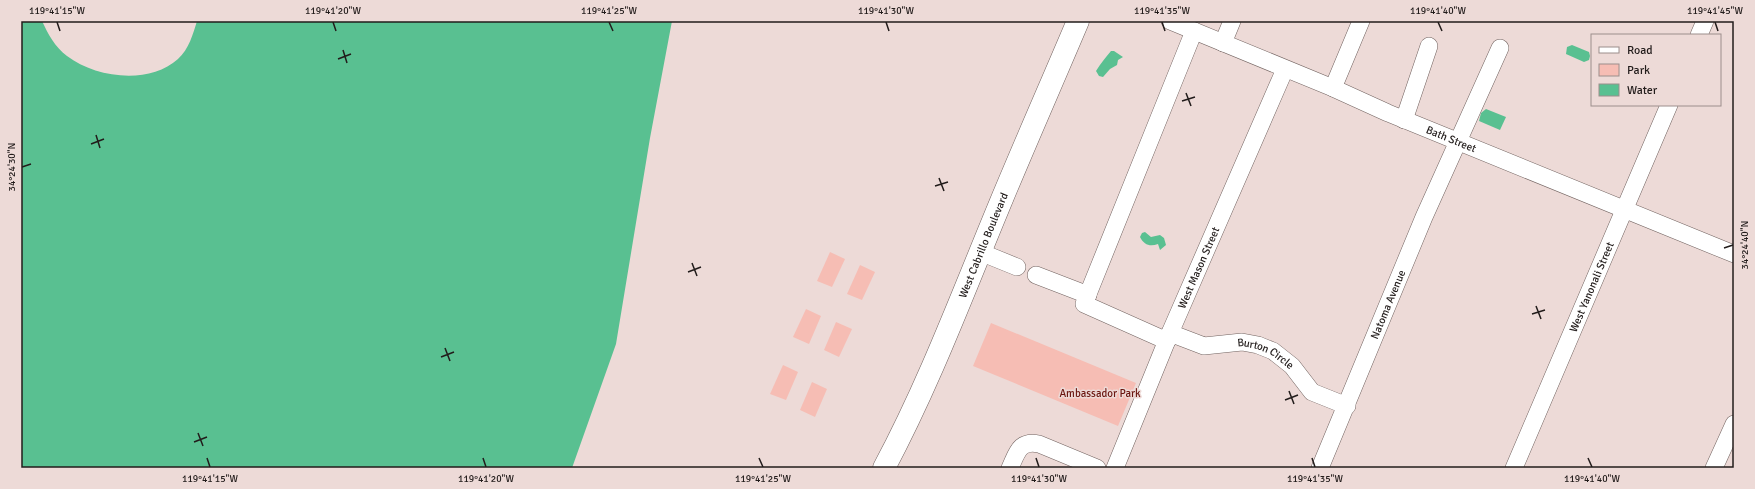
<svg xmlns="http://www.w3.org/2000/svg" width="1755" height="489" font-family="Signika,sans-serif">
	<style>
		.green { fill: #f6bdb4 }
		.water { fill: #59c091 }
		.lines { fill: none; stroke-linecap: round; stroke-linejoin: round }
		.minor-casing { stroke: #726360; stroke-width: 18 }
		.major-casing { stroke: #726360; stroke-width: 23 }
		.minor { stroke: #fff; stroke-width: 17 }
		.major { stroke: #fff; stroke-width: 22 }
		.ticks { fill: none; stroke: #221c1b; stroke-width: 1.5 }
		.labels { text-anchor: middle; stroke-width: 3; stroke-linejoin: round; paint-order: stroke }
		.street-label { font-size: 11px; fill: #221c1b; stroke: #eddad7 }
		.park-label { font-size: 11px; fill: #6b1610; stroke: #eddad7 }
		.neatline { fill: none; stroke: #221c1b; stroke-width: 1.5 }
		.ticks-label { font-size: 10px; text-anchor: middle; fill: #221c1b }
	</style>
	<rect width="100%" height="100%" fill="#eddad7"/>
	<g class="green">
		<polygon points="830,252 845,259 832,287 817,281"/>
		<polygon points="860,265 875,272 862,300 847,294"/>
		<polygon points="806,309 821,316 809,344 793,337"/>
		<polygon points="836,322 852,329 839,357 824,350"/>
		<polygon points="991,323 1136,383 1118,426 973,366"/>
		<polygon points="783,365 798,372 786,400 770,394"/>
		<polygon points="812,382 827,389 815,417 800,410"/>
	</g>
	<g class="water">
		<path d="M 21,21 L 42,21 C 48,34 55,47 67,56 C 96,78 149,85 178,59 C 189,49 193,34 197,21 L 672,21 L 650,138 L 616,344 L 572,468 L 21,468 Z"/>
		<polygon points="1572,45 1589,52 1590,56 1589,60 1584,62 1566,54 1567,47"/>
		<path d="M 1111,51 L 1114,51 L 1123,57 L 1118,60 L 1117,65 L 1110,69 L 1103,77 L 1099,76 L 1096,71 C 1101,63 1106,57 1111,51 Z"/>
		<polygon points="1486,109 1506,117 1500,130 1479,121 1481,113"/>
		<path d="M 1145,232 L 1151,237 L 1160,235 L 1164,238 L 1166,245 L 1160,250 L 1158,244 C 1150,247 1144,245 1140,237 L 1142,233 Z"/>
	</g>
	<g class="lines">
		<defs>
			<g id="minor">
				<path id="s1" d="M 1170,21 L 1333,88 L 1388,113 L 1734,254"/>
				<polyline points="1699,35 1705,21"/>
				<polyline points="1223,43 1232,21"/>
				<polyline points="1333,88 1361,21"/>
				<polyline points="1404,120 1429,46"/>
				<polyline points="980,252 1017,267"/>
				<polyline points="1036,275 1088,295"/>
				<path id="s2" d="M 1170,333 L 1204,346 L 1242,342 L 1258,345 L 1273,351 L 1292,366 L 1312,392 L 1347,406"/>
				<polyline points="1167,341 1084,304 1194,31"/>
				<path d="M 1010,468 C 1017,453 1019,440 1039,444 L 1097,468"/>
				<path id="s3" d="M 1115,468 L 1170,333 L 1285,69"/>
				<path id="s4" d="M 1320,468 L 1424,217 L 1500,48"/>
				<path id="s5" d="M 1514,468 L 1669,105"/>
				<polyline points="1714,468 1734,424"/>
			</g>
			<g id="major">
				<path id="s6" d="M 884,468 C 930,382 964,290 1002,199 C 1027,139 1053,80 1078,21"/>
			</g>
		</defs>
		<use href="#minor" class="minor-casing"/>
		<use href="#major" class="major-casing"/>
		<use href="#minor" class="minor"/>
		<use href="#major" class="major"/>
	</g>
	<path class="ticks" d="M 57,22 L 60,31M 333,22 L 336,31M 609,22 L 613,31M 886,22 L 889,31M 1162,22 L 1165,31M 1438,22 L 1442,31M 1715,22 L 1718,31M 343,50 L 347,63M 338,59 L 351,54M 1186,93 L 1191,106M 1182,101 L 1195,97M 96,135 L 100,148M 91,144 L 104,139M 22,167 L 31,164M 939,178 L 944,191M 935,186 L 948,182M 1724,248 L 1733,245M 692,263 L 697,276M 688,272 L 701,267M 1536,306 L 1541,319M 1532,314 L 1545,310M 445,348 L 450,361M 441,357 L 454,352M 1289,391 L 1294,404M 1285,400 L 1298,395M 198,433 L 203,446M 194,442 L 207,437M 207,458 L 210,467M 483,458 L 486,467M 759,458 L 763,467M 1036,458 L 1039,467M 1312,458 L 1315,467M 1588,458 L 1592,467"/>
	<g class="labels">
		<g class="street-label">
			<text dy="4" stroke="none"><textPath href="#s1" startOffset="305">Bath Street</textPath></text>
			<text dy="4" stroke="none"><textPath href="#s6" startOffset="244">West Cabrillo Boulevard</textPath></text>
			<text dy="4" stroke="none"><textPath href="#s3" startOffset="217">West Mason Street</textPath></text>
			<text dy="4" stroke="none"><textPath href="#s5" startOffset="197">West Yanonali Street</textPath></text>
			<text dy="4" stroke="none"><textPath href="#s4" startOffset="177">Natoma Avenue</textPath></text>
			<text dy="4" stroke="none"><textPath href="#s2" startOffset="101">Burton Circle</textPath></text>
		</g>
		<g class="park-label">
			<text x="1100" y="397">Ambassador Park</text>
		</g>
	</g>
	<rect width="1755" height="489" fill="none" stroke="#eddad7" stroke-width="44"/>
	<rect x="1591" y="34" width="130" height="72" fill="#eddad7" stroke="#9c8e8c"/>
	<rect x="1599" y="47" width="20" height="6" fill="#ffffff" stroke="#9c8e8c"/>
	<text x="1627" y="54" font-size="12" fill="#221c1b">Road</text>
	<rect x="1599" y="64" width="20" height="12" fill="#f6bdb4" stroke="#9c8e8c"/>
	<text x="1627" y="74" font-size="12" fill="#221c1b">Park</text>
	<rect x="1599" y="84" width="20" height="12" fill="#59c091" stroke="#9c8e8c"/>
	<text x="1627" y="94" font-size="12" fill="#221c1b">Water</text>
	<rect x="22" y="22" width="1711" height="445" class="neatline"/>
	<g class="ticks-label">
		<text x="57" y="14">119°41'15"W</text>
		<text x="333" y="14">119°41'20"W</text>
		<text x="609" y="14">119°41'25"W</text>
		<text x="886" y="14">119°41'30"W</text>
		<text x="1162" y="14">119°41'35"W</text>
		<text x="1438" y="14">119°41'40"W</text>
		<text x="1715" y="14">119°41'45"W</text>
		<text transform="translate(11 167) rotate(-90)" y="4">34°24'30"N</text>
		<text transform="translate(1744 245) rotate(-90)" y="4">34°24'40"N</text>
		<text x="210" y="482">119°41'15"W</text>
		<text x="486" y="482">119°41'20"W</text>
		<text x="763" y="482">119°41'25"W</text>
		<text x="1039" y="482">119°41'30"W</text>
		<text x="1315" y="482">119°41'35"W</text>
		<text x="1592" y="482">119°41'40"W</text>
	</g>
</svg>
